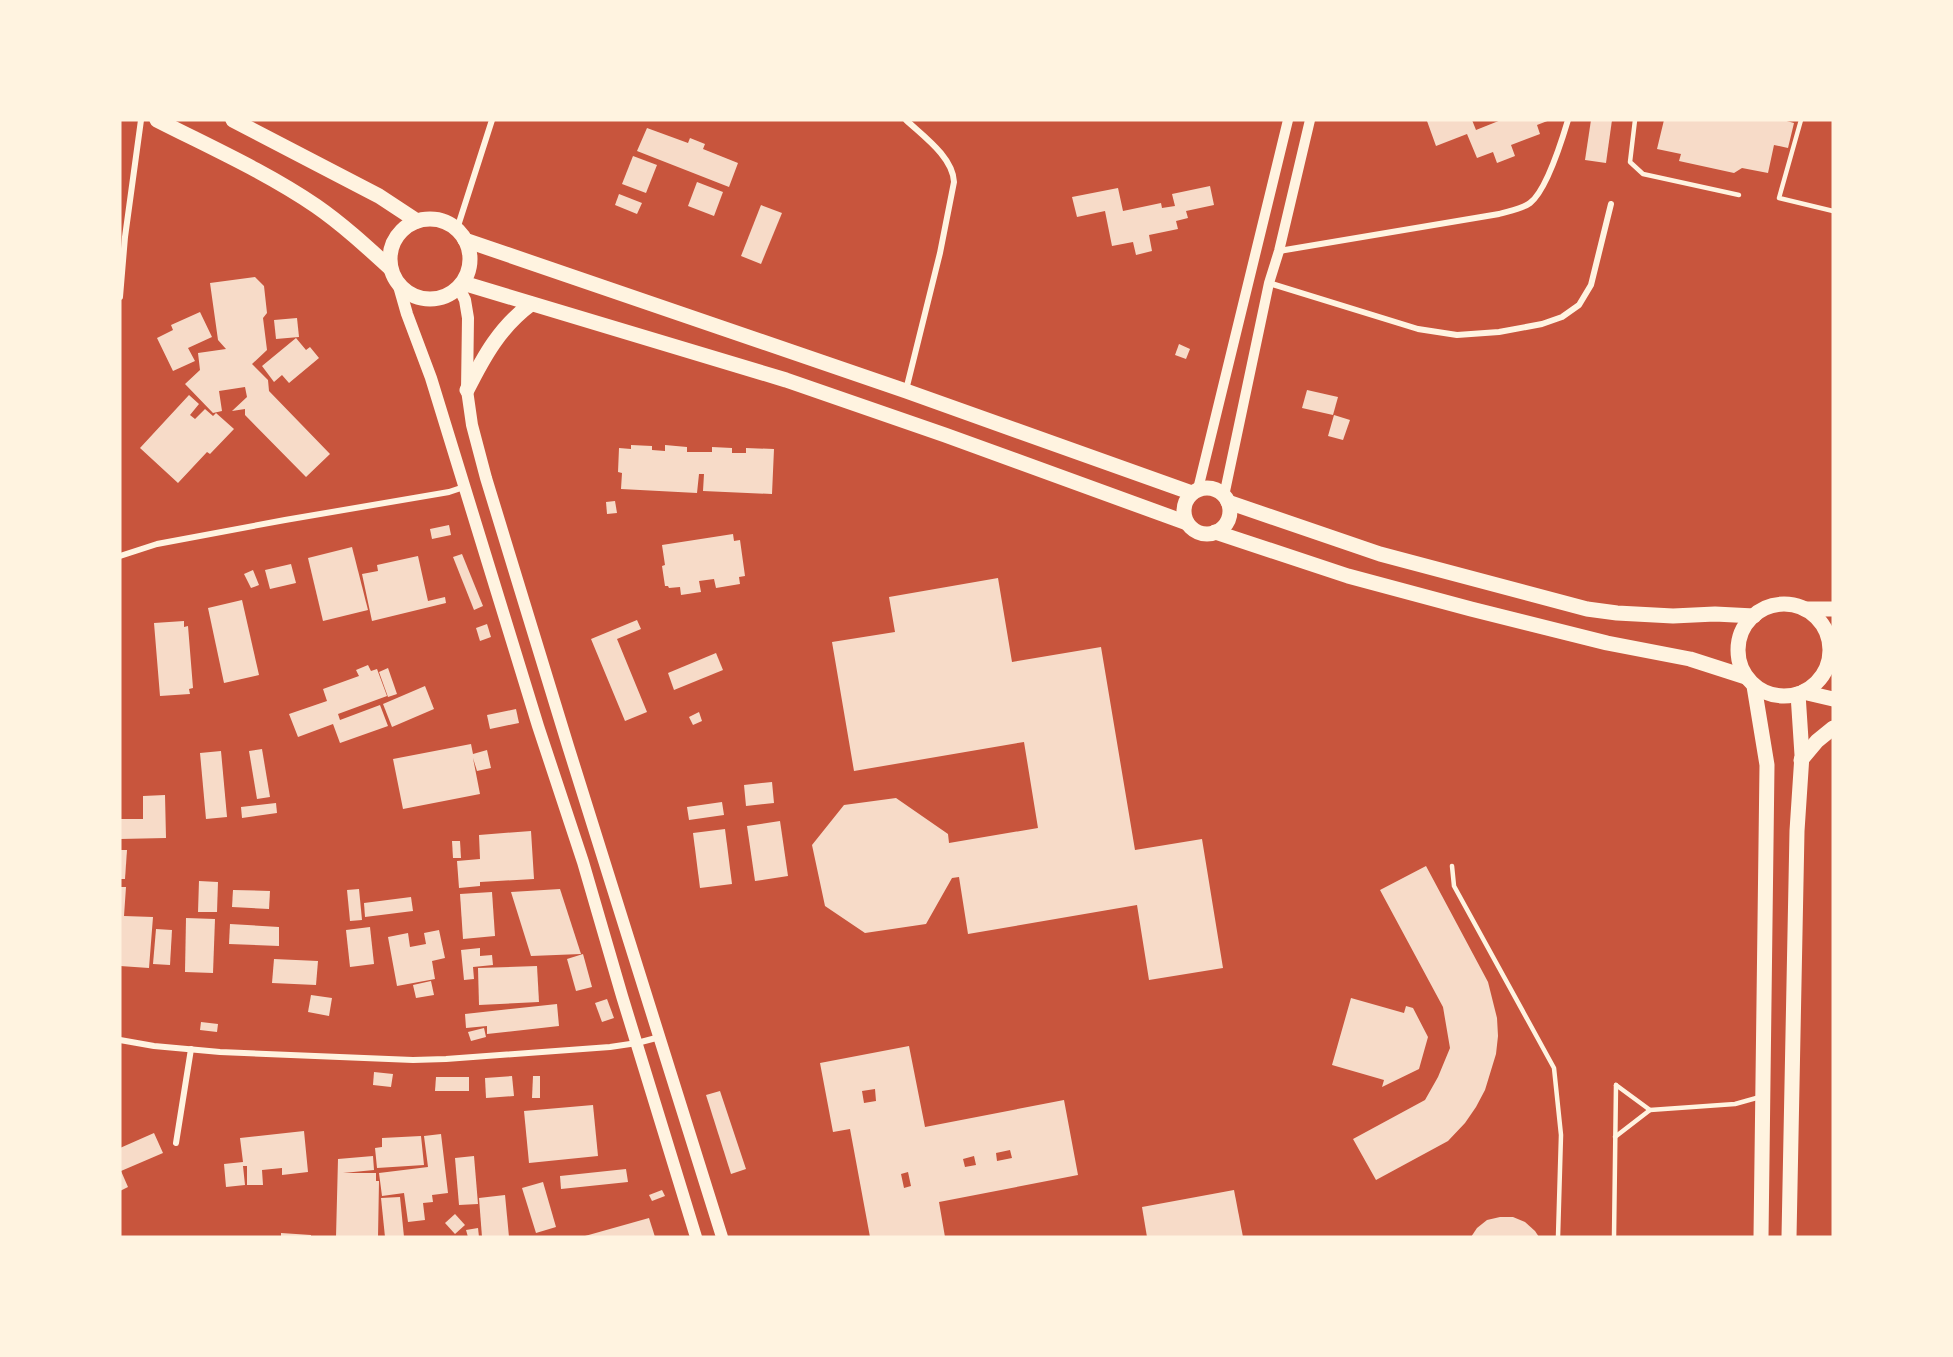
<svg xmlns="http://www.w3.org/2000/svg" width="1953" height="1357" font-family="'Work Sans',sans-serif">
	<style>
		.building { fill: #f7dbc8; fill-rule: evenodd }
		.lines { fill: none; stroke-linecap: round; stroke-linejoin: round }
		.service { stroke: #fff3e0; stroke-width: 4.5 }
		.minor { stroke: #fff3e0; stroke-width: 6 }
		.tertiary { stroke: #fff3e0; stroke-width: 10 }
		.secondary { stroke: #fff3e0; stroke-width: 12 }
		.primary { stroke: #fff3e0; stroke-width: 15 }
	</style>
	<rect width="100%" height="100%" fill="#c8553d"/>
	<g class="building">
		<polygon points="1431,120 1472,120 1476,130 1501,120 1550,120 1537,125 1540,134 1511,145 1515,156 1497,163 1493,152 1477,158 1467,134 1436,146 1427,121"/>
		<polygon points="1591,120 1612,120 1606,163 1585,160"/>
		<polygon points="1664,120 1783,120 1794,123 1788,148 1774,145 1768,173 1742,168 1734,173 1679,161 1681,154 1657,149"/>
		<polygon points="647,128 688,143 690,138 705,144 703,149 738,163 729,187 637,151"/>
		<polygon points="633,156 657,165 646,193 622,184"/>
		<polygon points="697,182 723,192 714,216 688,206"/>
		<polygon points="1210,186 1214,205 1186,211 1188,218 1176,221 1178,229 1149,235 1152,251 1136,255 1133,242 1112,246 1105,211 1077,217 1072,197 1118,188 1123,211 1161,203 1162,208 1175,206 1172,194"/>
		<polygon points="619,194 642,203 637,214 615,205"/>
		<polygon points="761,205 782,213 761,264 741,256"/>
		<polygon points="255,277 264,286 267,313 263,318 267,350 252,364 268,380 269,391 330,454 306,477 245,415 245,409 232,411 247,397 245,387 219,391 222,411 213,413 185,384 200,370 198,353 226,349 218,340 210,283"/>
		<polygon points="200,312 212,337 188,348 195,361 173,371 157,338 173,330 171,325"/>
		<polygon points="297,318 299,337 276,339 274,320"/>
		<polygon points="296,338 306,350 310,347 319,358 289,383 282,375 274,382 262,366"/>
		<polygon points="1179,344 1190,349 1186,359 1175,355"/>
		<polygon points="1307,390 1338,397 1333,415 1302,408"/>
		<polygon points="189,395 199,404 190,415 195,419 205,409 213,416 216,413 234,429 210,454 207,452 178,483 140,448"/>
		<polygon points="1334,415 1350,420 1343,440 1328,436"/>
		<polygon points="631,445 652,446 652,450 665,451 665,445 687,447 687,452 712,452 712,447 732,448 732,453 746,453 746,448 774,449 772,494 703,491 704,474 699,474 697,493 621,489 622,473 618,472 619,448 631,449"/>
		<polygon points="615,501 617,513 607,514 606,502"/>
		<polygon points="449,525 451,535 432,539 430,529"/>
		<polygon points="733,534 734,541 740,540 745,576 739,577 740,584 716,588 714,579 699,581 701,592 681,595 680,587 669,588 668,586 665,586 662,566 665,565 662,545"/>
		<polygon points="352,547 368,610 323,621 308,558"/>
		<polygon points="462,554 483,606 474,610 453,557"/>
		<polygon points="418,556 428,601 445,597 446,603 372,621 362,574 378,571 377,565"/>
		<polygon points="291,564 296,583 270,589 265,570"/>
		<polygon points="253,570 259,585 251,588 244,574"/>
		<polygon points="998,578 1012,662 1101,647 1135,850 1202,839 1223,968 1149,980 1137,905 968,934 959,877 952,878 926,924 865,933 825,906 812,845 844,805 896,798 948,834 949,843 1038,828 1024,742 854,771 832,642 895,632 889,597"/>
		<polygon points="242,600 259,675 224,683 208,608"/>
		<polygon points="637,620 641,629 617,639 647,712 625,721 591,639"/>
		<polygon points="184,621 184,627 188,626 193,688 189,689 190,694 160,696 154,623"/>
		<polygon points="487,624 491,637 480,641 476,628"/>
		<polygon points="716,653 723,670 674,690 668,673"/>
		<polygon points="368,665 371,671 377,669 387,696 338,714 340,720 380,705 388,726 340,743 333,724 298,737 289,714 327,701 323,689 359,676 356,670"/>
		<polygon points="388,668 397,694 388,697 379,672"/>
		<polygon points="425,686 434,709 392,727 383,704"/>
		<polygon points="516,709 519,723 490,729 487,715"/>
		<polygon points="699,712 702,721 693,725 689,717"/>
		<polygon points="471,744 473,754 487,750 491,768 477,771 473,758 480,794 403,809 393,759"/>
		<polygon points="262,749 270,797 257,799 249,751"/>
		<polygon points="221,751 227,817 206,819 200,753"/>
		<polygon points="772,782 774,803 746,806 744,785"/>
		<polygon points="165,795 166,838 120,839 120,819 143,819 143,796"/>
		<polygon points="722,802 724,815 689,820 687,807"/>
		<polygon points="276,803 277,813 242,818 241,807"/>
		<polygon points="780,821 788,876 755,881 747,826"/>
		<polygon points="725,829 732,884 700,888 693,833"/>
		<polygon points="531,831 534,879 480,882 480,886 459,888 457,861 480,859 479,835"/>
		<polygon points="452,841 460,841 461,858 453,858"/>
		<polygon points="120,850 127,850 125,879 120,879"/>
		<polygon points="1426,866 1488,982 1497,1018 1498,1036 1496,1054 1485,1090 1476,1107 1465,1123 1448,1141 1376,1180 1353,1139 1425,1100 1438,1077 1450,1048 1443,1007 1380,890"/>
		<polygon points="199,881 218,882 217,912 198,912"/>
		<polygon points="120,887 126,887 124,916 153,917 149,968 120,966"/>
		<polygon points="359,889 362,920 350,921 347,890"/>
		<polygon points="560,889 581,954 531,956 511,892"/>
		<polygon points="233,890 270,891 269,909 232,907"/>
		<polygon points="492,892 495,936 463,939 460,894"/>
		<polygon points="411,897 413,911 365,917 364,903"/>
		<polygon points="186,918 215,919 213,973 185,972"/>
		<polygon points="230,924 279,927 279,946 229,944"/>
		<polygon points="370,927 374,964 350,967 346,930"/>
		<polygon points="156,929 172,930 170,965 153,964"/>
		<polygon points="439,930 445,958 432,961 435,979 397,986 388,937 408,933 410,947 426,944 424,933"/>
		<polygon points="480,948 480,956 492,955 493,965 473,967 474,979 464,980 461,950"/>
		<polygon points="583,954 592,987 576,991 567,959"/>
		<polygon points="274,959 318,961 316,985 272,983"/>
		<polygon points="537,966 539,1002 479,1005 478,968"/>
		<polygon points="431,981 434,995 416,998 413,985"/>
		<polygon points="311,995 332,998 329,1016 308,1012"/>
		<polygon points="1351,998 1404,1013 1406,1006 1413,1008 1428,1037 1419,1069 1382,1087 1384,1080 1332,1065"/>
		<polygon points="607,999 614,1018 602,1022 595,1003"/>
		<polygon points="557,1004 559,1026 487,1034 487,1026 466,1028 465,1014"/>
		<polygon points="201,1022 218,1024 217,1032 200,1030"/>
		<polygon points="484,1028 486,1037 471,1041 468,1032"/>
		<path d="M 909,1046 L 925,1127 L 1064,1100 L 1078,1175 L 939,1202 L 945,1237 L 870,1237 L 850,1129 L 833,1132 L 820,1063 ZM 875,1089 L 876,1101 L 864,1103 L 862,1091 ZM 1010,1150 L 1012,1158 L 997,1161 L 996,1153 ZM 974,1156 L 976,1165 L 965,1167 L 963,1159 ZM 908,1172 L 911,1186 L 904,1188 L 901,1174 Z"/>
		<polygon points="374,1072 393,1074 391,1087 373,1085"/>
		<polygon points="512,1076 514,1096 486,1098 485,1078"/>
		<polygon points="533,1076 540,1076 540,1098 532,1098"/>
		<polygon points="436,1077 469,1077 469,1091 435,1091"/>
		<polygon points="720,1091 746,1169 731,1174 706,1095"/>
		<polygon points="593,1105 598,1156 529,1163 524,1111"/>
		<polygon points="304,1131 308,1172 282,1175 282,1168 262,1170 263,1185 247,1185 247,1166 243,1166 245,1185 226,1187 224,1164 243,1162 240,1138"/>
		<polygon points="154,1133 163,1153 121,1171 128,1187 120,1191 120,1148"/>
		<polygon points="441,1134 448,1193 432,1195 433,1202 423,1203 425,1220 408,1222 404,1193 382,1196 379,1173 428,1167 424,1136"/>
		<polygon points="421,1136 424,1165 377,1168 375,1148 382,1147 382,1138"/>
		<polygon points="373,1156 374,1170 343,1173 376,1173 376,1181 379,1181 378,1237 336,1237 338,1159"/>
		<polygon points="474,1156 478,1204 459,1205 455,1158"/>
		<polygon points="626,1169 628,1182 561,1189 560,1176"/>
		<polygon points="543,1182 556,1227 536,1233 522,1188"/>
		<polygon points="662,1190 665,1196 652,1201 649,1195"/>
		<polygon points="1234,1190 1243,1237 1147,1237 1142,1207"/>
		<polygon points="505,1195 509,1237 482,1237 479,1198"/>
		<polygon points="400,1197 404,1237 385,1237 381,1198"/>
		<polygon points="455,1214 465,1225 455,1234 445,1223"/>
		<polygon points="1500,1217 1513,1217 1525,1222 1535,1231 1539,1237 1471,1237 1477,1228 1487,1220"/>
		<polygon points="649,1218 655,1237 585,1237 585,1236"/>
		<polygon points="478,1228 479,1237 468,1237 466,1230"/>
		<polygon points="281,1233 311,1235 311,1237 281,1237"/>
	</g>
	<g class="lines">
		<g class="service">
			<polyline points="1635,120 1630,162 1643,174 1739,195"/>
			<polyline points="1801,120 1779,198 1833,211"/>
			<polyline points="1452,866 1454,886 1554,1068 1561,1135 1558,1237"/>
			<polyline points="1616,1085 1650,1110"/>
			<polyline points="1615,1137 1650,1110 1735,1104 1760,1097"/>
			<polyline points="1614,1237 1616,1085"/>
		</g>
		<g class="minor">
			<polyline points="457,229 492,120"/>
			<path d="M 1279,251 L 1499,214 C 1509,211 1522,209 1530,203 C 1546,191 1562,140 1568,120"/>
			<polyline points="1269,283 1418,329 1457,335 1499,332 1542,324 1562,317 1579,305 1591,285 1611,204"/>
			<polyline points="120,297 125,237 141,120"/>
			<path d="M 906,390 L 940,253 L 954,182 C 953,157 923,136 906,120"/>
			<polyline points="120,556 157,544 285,520 449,492 464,487"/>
			<polyline points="120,1040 154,1046 220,1052 413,1060 446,1059 610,1047 637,1043 660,1037"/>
			<polyline points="176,1143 191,1049"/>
		</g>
		<g class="tertiary">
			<polyline points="1198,489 1288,120"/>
			<polyline points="1224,496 1269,283 1279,251 1310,120"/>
		</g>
		<g class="secondary">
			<polyline points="399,286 407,314 431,378 538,726 583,862 622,996 696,1237"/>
			<polyline points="459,288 465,300 468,318 467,390 472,425 486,478 568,746 722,1237"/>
		</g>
		<g class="primary">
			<path d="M 157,120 C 210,147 266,172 316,206 C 342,224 366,246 390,268"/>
			<polyline points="233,120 379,196 417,221"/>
			<circle cx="430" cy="259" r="40"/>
			<polyline points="465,240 906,391 1192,493"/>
			<polyline points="463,283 786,380 945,435 1187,523"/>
			<path d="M 467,390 C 484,356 500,327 531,304"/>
			<circle cx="1207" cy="511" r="23"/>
			<polyline points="1228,502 1380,554 1587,609 1617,613 1673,616 1715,614 1754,616"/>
			<polyline points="1215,532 1348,576 1471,609 1607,643 1690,659 1746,677"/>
			<circle cx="1784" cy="650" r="46"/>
			<polyline points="1805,609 1833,609"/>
			<polyline points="1754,686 1767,765 1761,1237"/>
			<polyline points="1803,692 1833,699"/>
			<polyline points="1801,760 1817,741 1833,728"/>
			<polyline points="1789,1237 1797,831 1802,755 1798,694"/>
		</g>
	</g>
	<rect width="1953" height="1357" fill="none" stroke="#fff3e0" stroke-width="243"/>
</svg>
